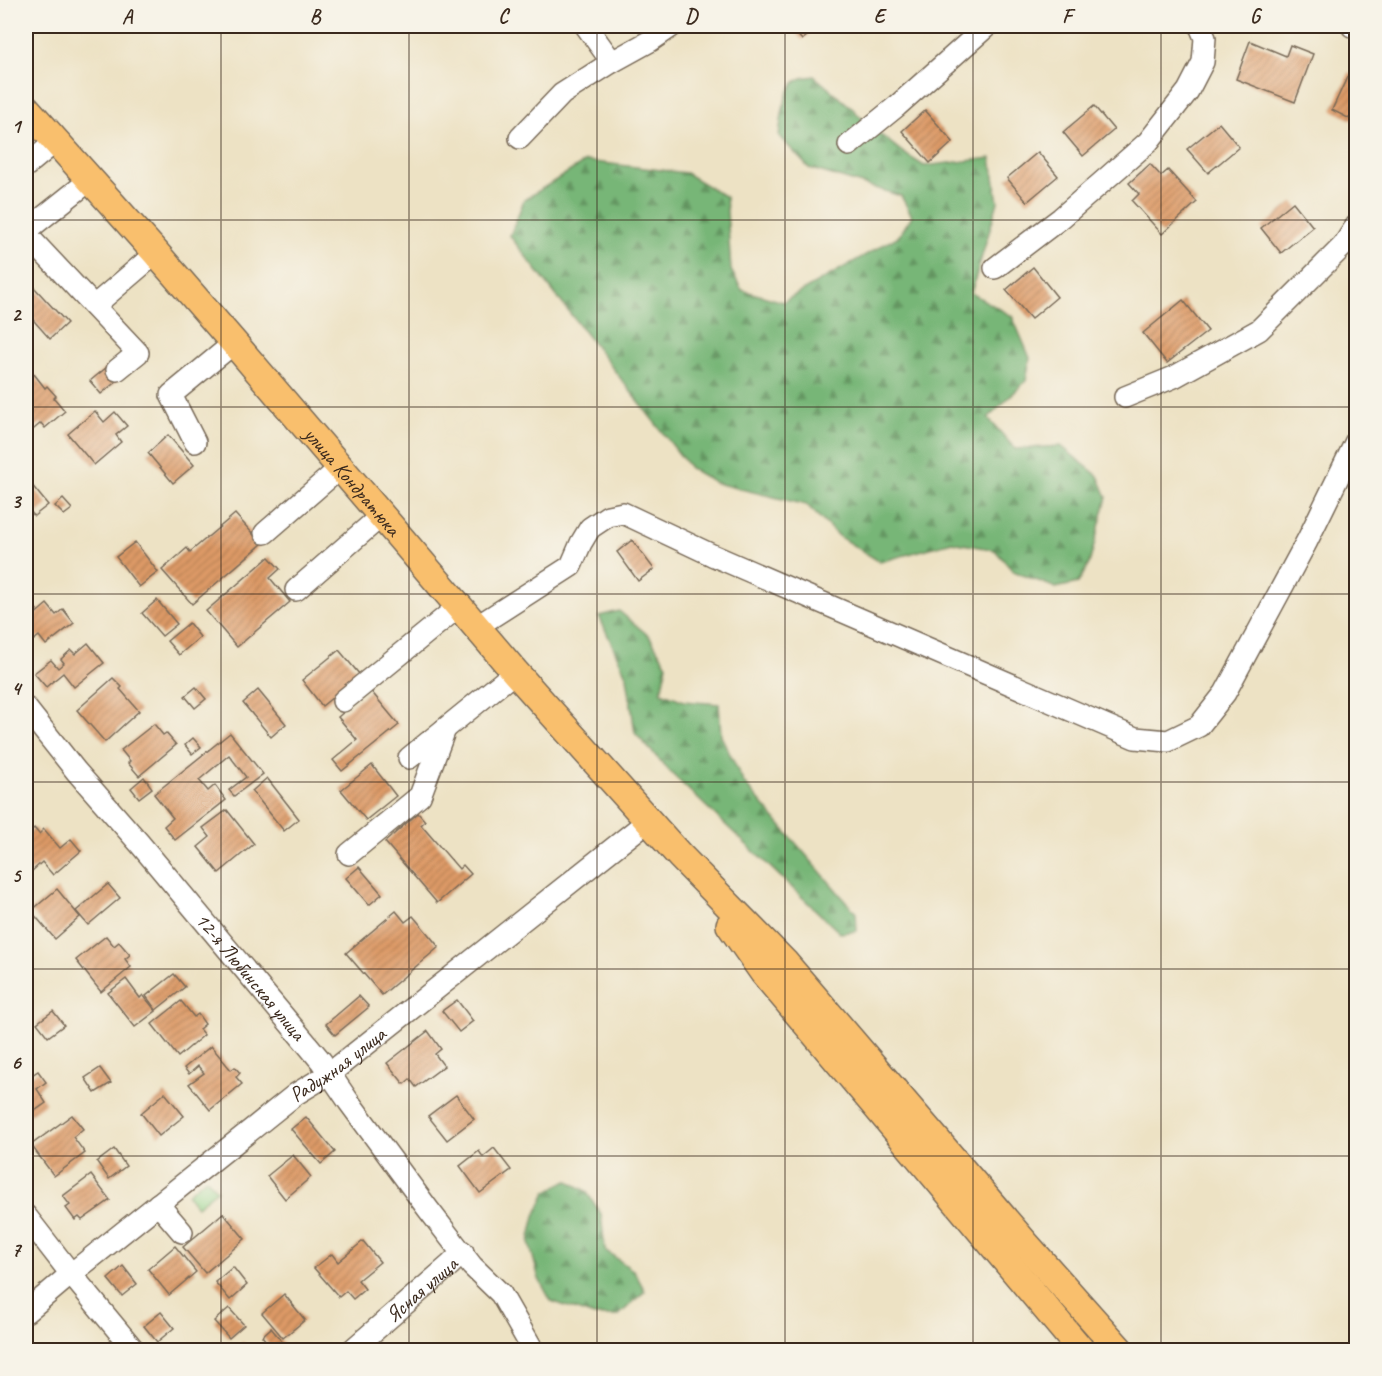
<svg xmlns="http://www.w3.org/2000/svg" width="1382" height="1376" font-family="Caveat,sans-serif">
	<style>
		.grass { fill: #94d48b; stroke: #687f54; stroke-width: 1.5 }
		.forest { fill: url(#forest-firs); stroke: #59704a; stroke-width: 1.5 }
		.building { fill: url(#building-hatch) }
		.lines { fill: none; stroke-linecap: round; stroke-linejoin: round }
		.minor-casing { stroke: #796a58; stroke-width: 24 }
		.major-casing { stroke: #796a58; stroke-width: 30 }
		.minor { stroke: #fff; stroke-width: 21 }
		.major { stroke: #f9bf6d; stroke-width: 27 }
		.grid { fill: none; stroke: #3b2a1e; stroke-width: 1.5; stroke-opacity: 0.55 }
		.labels { text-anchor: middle; stroke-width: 5; stroke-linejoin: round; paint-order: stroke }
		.street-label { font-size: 21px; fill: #3b2a1e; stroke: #f7f3e8 }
		.neatline { fill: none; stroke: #3b2a1e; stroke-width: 2 }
		.grid-label { font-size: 20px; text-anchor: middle; font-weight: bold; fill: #3b2a1e }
	</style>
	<defs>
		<pattern id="forest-firs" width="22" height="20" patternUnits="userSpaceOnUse" patternTransform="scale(1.5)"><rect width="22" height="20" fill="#77b677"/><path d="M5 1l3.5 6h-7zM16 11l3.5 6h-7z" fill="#639461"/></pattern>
		<pattern id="building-hatch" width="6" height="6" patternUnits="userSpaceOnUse" patternTransform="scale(1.5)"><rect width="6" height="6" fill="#dd9a66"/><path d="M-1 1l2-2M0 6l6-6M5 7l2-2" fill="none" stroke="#b47e53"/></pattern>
	</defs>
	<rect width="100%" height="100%" fill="#f7f3e8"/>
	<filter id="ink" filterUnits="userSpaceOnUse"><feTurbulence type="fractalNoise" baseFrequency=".0167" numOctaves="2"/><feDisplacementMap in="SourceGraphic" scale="12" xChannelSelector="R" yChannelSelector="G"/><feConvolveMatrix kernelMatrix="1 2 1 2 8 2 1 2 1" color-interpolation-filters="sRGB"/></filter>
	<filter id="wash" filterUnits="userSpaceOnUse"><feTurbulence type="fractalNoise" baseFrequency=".008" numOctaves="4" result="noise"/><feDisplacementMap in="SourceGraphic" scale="24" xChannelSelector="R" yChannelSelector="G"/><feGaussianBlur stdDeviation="1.35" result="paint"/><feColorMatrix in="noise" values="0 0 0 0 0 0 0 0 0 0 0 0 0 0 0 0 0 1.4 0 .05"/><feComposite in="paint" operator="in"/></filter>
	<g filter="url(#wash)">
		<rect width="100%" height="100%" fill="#ede2c4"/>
		<polygon class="grass" points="206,1178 217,1190 197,1206 187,1194"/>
		<g class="forest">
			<path d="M 814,76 L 852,108 L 867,124 L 905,154 L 924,166 L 991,158 L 998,202 L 971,293 L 1012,316 L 1030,358 L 1026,381 L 988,418 L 1015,449 L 1061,446 L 1098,476 L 1107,497 L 1089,564 L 1078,583 L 1056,588 L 1013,571 L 995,550 L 952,542 L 880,562 L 838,536 L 807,505 L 716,483 L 690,468 L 510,236 L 524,200 L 586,161 L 686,173 L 726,197 L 731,270 L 742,290 L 783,302 L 899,236 L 912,216 L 901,196 L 809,168 L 779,136 C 781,120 784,86 800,79 C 804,77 810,77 814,76 Z"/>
			<polygon points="619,611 649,636 667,665 661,692 684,701 719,704 721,736 744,783 856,913 857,931 840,933 673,775 635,733 627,677 599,616"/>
			<polygon points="567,1180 586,1191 601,1214 605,1250 634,1271 645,1291 618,1316 594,1316 551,1301 539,1279 529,1242 535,1216 546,1192"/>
		</g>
		<g id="blocks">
			<g class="building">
				<polygon points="790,26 819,26 802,40"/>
				<polygon points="1250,41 1286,56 1290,45 1313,54 1295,102 1236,79"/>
				<polygon points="1349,73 1356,77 1356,122 1332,110"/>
				<polygon points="1094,106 1114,130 1083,156 1063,132"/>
				<polygon points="925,110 953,142 930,163 902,131"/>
				<polygon points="1219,123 1239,147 1208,173 1187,149"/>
				<polygon points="1038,152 1058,176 1027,202 1007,178"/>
				<polygon points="1150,164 1161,176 1168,170 1197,202 1162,234 1132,201 1139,194 1129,183"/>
				<polygon points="1293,202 1313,227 1281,253 1261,228"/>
				<polygon points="1033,267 1057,297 1031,319 1006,290"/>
				<polygon points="32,285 67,323 50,339 26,312 26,290"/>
				<polygon points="1183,300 1208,331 1167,363 1143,333"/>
				<polygon points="107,367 118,380 101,394 90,381"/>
				<polygon points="34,374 45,388 47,386 56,396 54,398 65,411 45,428 41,423 28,434 26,431 26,382"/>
				<polygon points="95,411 104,422 115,412 127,426 116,435 121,442 94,465 68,434"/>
				<polygon points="168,435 194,465 173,483 148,453"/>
				<polygon points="26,478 48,505 34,516 26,506"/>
				<polygon points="63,499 72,509 64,515 55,506"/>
				<polygon points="235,514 262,544 192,604 162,570 187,548 190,552"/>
				<polygon points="632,540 654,569 638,581 617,552"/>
				<polygon points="135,542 158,572 139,587 116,557"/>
				<polygon points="269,557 280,569 270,578 290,602 237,647 206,611"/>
				<polygon points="26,596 37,610 26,619"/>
				<polygon points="157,600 177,624 162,636 142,613"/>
				<polygon points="47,604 56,615 63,609 74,623 46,645 39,636 34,640 26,629 26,622"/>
				<polygon points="189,623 200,637 179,655 167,641"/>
				<polygon points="88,643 104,663 74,687 63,673 46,687 34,673 51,660 58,668 64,663 61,659 71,650 75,654"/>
				<polygon points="339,650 360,675 322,706 302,680"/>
				<polygon points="113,678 122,687 120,689 139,711 105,742 77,710"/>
				<polygon points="196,687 206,699 195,708 185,696"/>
				<polygon points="258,690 286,724 271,737 243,703"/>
				<polygon points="370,690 399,725 342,771 333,760 357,740 338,717"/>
				<polygon points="154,724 163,735 166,733 176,745 139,776 128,763 130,761 121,750"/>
				<polygon points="230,733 263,774 234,796 229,790 246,777 229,755 199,780 208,791 215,785 226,800 175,840 164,826 173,818 154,794"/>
				<polygon points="193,738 201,747 192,754 185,745"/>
				<polygon points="372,765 396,796 366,820 341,790"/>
				<polygon points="144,777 152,788 139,798 131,788"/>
				<polygon points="267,778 299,819 284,831 252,791"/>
				<polygon points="227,810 254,844 219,873 198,847 210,837 203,828"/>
				<polygon points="418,813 425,821 421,825 459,869 463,865 471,874 437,903 385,842"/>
				<polygon points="34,828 39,834 44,829 60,848 71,839 81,851 53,875 42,862 31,872 26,865 26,836"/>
				<polygon points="359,867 382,894 369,905 346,878"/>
				<polygon points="108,884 120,898 88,925 76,911"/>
				<polygon points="57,889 80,917 55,939 31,911"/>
				<polygon points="396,911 405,922 413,916 439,947 382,995 346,953"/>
				<polygon points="106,936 114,946 119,942 130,955 125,959 131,967 101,992 76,960"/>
				<polygon points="174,974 185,987 156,1010 146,996"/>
				<polygon points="126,979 140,998 143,995 156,1011 135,1027 108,993"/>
				<polygon points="359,996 369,1007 335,1035 326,1024"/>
				<polygon points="457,1000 473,1021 459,1032 442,1011"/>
				<polygon points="181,1001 194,1017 198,1014 205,1024 199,1029 204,1035 178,1057 152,1024"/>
				<polygon points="53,1011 64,1025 48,1037 37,1023"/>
				<polygon points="428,1031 441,1049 435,1054 444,1066 416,1087 410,1079 404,1084 387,1063"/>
				<polygon points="211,1046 231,1070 235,1067 240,1073 236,1077 242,1084 210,1110 189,1084 204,1073 198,1066 189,1074 184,1068"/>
				<polygon points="100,1068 111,1083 95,1093 85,1078"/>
				<polygon points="38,1071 46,1082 37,1089 46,1103 26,1117 26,1079"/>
				<polygon points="165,1093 184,1116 159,1136 141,1113"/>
				<polygon points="456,1095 474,1119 447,1140 428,1116"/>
				<polygon points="72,1115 83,1129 73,1137 85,1153 54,1176 31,1145"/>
				<polygon points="306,1117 335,1152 321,1164 291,1129"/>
				<polygon points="494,1148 511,1170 480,1193 460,1166 479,1151 483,1157"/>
				<polygon points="114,1149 126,1166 109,1179 97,1162"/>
				<polygon points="293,1155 311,1177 285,1199 267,1176"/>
				<polygon points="91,1175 110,1200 82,1220 79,1217 75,1220 66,1208 70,1205 63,1196"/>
				<polygon points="223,1213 245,1239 205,1273 183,1247"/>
				<polygon points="363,1241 380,1262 358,1280 365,1289 353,1299 346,1291 339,1297 314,1268 332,1254 338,1262"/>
				<polygon points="175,1246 196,1272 169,1295 148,1269"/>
				<polygon points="123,1266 137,1284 122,1296 108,1279"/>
				<polygon points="233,1267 247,1285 230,1300 215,1282"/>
				<polygon points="284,1294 305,1320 283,1338 262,1313"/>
				<polygon points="229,1308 244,1325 229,1338 214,1321"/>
				<polygon points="161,1312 174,1328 157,1342 144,1326"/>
				<polygon points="271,1328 287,1348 291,1344 296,1350 273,1350 262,1336"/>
				<polygon points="243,1342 250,1350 234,1350"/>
			</g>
		</g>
	</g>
	<g filter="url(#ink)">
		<use href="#blocks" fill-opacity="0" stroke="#796a58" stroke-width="1.5"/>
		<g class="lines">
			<defs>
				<g id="minor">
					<polyline points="586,26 612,62"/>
					<polyline points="1352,26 1356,27"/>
					<polyline points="520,138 562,94 612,62 650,41 672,26"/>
					<polyline points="849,145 897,106 987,26"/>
					<polyline points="26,166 55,142"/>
					<polyline points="26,231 90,180"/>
					<polyline points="26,234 138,353 117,370"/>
					<polyline points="995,268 1061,218 1148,142 1188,91 1203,62 1205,38 1200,26"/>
					<polyline points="94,306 156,253"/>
					<polyline points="1125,397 1174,377 1259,330 1343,246 1356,226"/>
					<polyline points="195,442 171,395 234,343"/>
					<polyline points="265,533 340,468"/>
					<polyline points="296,590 381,516"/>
					<polyline points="476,627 571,566 581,543 590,528 608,516 623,513 712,555 1135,738 1168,741 1199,726 1225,693 1307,541 1356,441"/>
					<polyline points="343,701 458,607"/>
					<path id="s1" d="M 26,708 L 76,771 L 140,844 L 321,1061 L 349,1102 L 428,1209 L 472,1266 L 501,1294 L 533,1350"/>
					<polyline points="409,758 515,672"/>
					<polyline points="349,854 420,796 445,729"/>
					<polyline points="158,1204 182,1232"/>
					<polyline points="26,1216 71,1274 134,1350"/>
					<path id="s2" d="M 26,1312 L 71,1274 L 296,1094 L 329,1074 L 649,820"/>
					<path id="s3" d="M 352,1350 L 450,1265 L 463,1252"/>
				</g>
				<g id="major">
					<path id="s4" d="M 26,108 L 156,253 L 234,343 L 515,672 L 680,856 L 785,963 L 1024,1242 L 1120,1350"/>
					<polyline points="730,925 763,972 1081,1350"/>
				</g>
			</defs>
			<use href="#minor" class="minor-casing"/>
			<use href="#major" class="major-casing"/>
			<use href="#minor" class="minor"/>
			<use href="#major" class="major"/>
		</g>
	</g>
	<path class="grid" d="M 221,26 L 221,1350M 409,26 L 409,1350M 597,26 L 597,1350M 785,26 L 785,1350M 973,26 L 973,1350M 1161,26 L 1161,1350M 26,220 L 1356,220M 26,407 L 1356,407M 26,594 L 1356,594M 26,782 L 1356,782M 26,969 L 1356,969M 26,1156 L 1356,1156"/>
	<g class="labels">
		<g class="street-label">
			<text dy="7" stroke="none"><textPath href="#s4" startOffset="496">улица Кондратюка</textPath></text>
			<text dy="7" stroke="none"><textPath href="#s1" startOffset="350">12-я Любинская улица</textPath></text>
			<text dy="7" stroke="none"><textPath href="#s2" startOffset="398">Радужная улица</textPath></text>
			<text dy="7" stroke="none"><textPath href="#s3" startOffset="92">Ясная улица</textPath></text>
		</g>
	</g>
	<rect width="1382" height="1376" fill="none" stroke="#f7f3e8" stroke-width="66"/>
	<rect x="33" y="33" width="1316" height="1310" class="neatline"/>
	<g class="grid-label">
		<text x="127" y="23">A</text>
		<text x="315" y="23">B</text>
		<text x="503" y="23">C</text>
		<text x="691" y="23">D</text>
		<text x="879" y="23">E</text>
		<text x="1067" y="23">F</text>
		<text x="1255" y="23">G</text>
		<text x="16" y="133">1</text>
		<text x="16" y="321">2</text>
		<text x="16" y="508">3</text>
		<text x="16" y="695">4</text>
		<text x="16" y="882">5</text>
		<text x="16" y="1069">6</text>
		<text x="16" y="1256">7</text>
	</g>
</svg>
